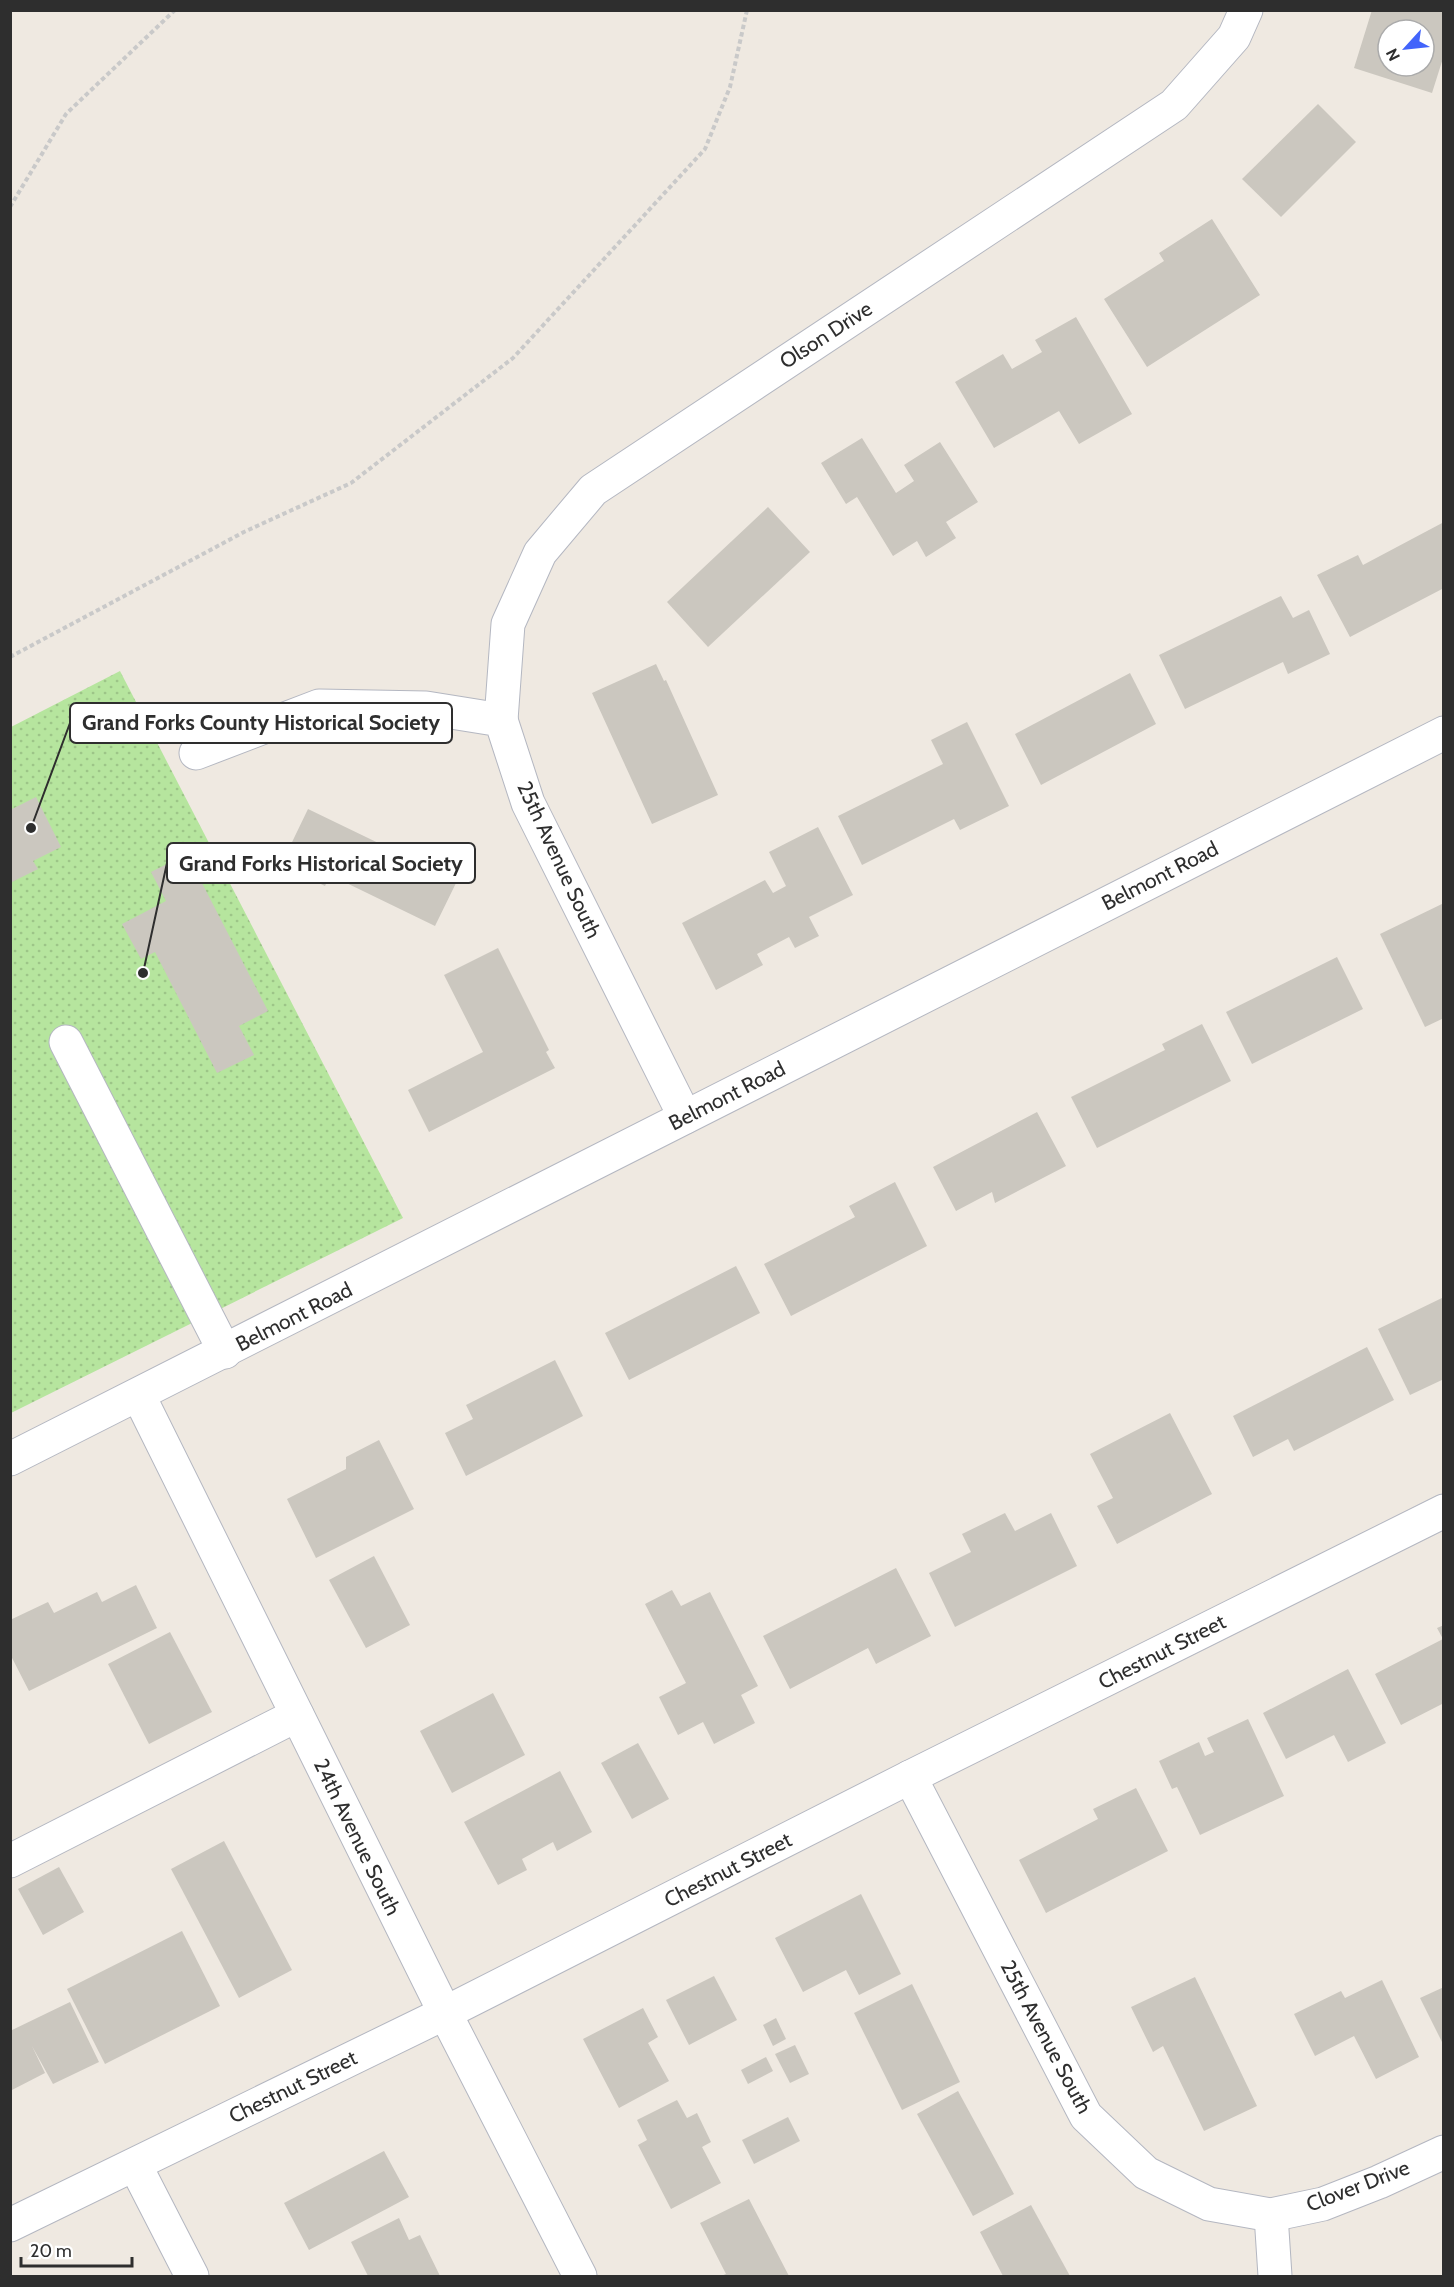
<svg xmlns="http://www.w3.org/2000/svg" width="1454" height="2287" font-family="Cabin,sans-serif">
	<style>
		.grass { fill: url(#grass-dots) }
		.building { fill: #cbc7bf; fill-rule: evenodd }
		.lines { fill: none; stroke-linecap: round; stroke-linejoin: round }
		.minor-casing { stroke: #b4b7c1; stroke-width: 35 }
		.path { stroke: #c9c9c9; stroke-width: 4; stroke-dasharray: 4.5 3; stroke-linecap: butt }
		.minor { stroke: #fff; stroke-width: 33 }
		.labels { text-anchor: middle; stroke-width: 4.5; stroke-linejoin: round; paint-order: stroke }
		.street-label { font-size: 21px; fill: #2e2e2e; stroke: #fff }
		.leader { fill: none; stroke: #2e2e2e; stroke-width: 2 }
		.callout-dot { fill: #2e2e2e; stroke: #fff; stroke-width: 2 }
		.callout { fill: #fff; stroke: #2e2e2e; stroke-width: 2 }
		.callout-label { font-size: 22px; text-anchor: middle; font-weight: bold; fill: #2e2e2e }
	</style>
	<defs>
		<pattern id="grass-dots" width="8" height="8" patternUnits="userSpaceOnUse" patternTransform="scale(1.5)"><rect width="8" height="8" fill="#b6e59e"/><path d="M2 2h.1M6 6h.1" fill="none" stroke="#9dc588" stroke-width="1.8" stroke-linecap="round"/></pattern>
	</defs>
	<rect width="100%" height="100%" fill="#efe9e1"/>
	<polygon class="grass" points="120,671 403,1218 11,1413 11,727"/>
	<g class="building">
		<path d="M 1372,10 L 1444,10 L 1444,55 L 1432,93 L 1354,68 ZM 1388,30 L 1424,30 L 1424,66 L 1388,66 Z"/>
		<polygon points="1318,104 1356,142 1281,217 1242,179"/>
		<polygon points="1212,219 1260,295 1147,367 1104,299 1164,261 1159,253"/>
		<polygon points="1076,317 1132,414 1079,444 1059,411 994,448 955,382 1003,354 1012,369 1042,352 1035,340"/>
		<polygon points="862,438 896,493 914,481 904,465 940,442 978,502 946,522 956,538 926,557 917,541 893,556 857,497 846,504 821,463"/>
		<polygon points="768,507 810,552 708,647 667,602"/>
		<polygon points="1444,522 1444,588 1350,637 1317,575 1358,555 1363,565"/>
		<polygon points="1281,596 1293,618 1309,610 1330,654 1288,674 1283,662 1185,709 1159,655"/>
		<polygon points="656,664 664,681 666,680 718,795 652,824 592,693"/>
		<polygon points="1130,673 1156,724 1041,785 1015,734"/>
		<polygon points="967,722 1009,806 960,830 954,819 862,865 838,816 943,764 931,740"/>
		<polygon points="36,797 61,847 33,861 38,869 10,883 10,810"/>
		<polygon points="308,809 457,881 435,926 330,875 325,886 281,865"/>
		<polygon points="818,827 853,895 809,917 819,936 795,948 789,937 757,954 763,965 716,990 682,923 765,880 773,893 786,886 769,852"/>
		<polygon points="187,854 268,1011 239,1026 254,1055 217,1073 155,952 141,959 122,924 166,901 151,872"/>
		<polygon points="1444,903 1444,1018 1425,1027 1380,934"/>
		<polygon points="498,948 549,1050 546,1052 555,1068 429,1132 408,1090 483,1052 444,975"/>
		<polygon points="1337,957 1363,1009 1252,1064 1226,1012"/>
		<polygon points="1202,1024 1231,1081 1097,1148 1071,1097 1165,1050 1162,1044"/>
		<polygon points="1037,1112 1066,1166 995,1203 992,1192 956,1211 933,1167"/>
		<polygon points="895,1182 927,1246 791,1316 764,1264 855,1217 849,1206"/>
		<polygon points="736,1266 760,1313 629,1380 605,1333"/>
		<polygon points="1444,1297 1444,1379 1410,1395 1378,1329"/>
		<polygon points="1367,1347 1394,1400 1294,1451 1288,1439 1253,1457 1233,1416"/>
		<polygon points="555,1360 583,1416 466,1476 445,1433 473,1419 466,1405"/>
		<polygon points="1170,1413 1212,1494 1117,1544 1097,1506 1113,1498 1090,1454"/>
		<polygon points="379,1440 414,1509 316,1558 287,1499 346,1469 346,1457"/>
		<polygon points="1005,1513 1015,1531 1051,1513 1077,1566 955,1627 929,1573 971,1552 962,1534"/>
		<polygon points="374,1556 410,1625 366,1648 329,1580"/>
		<polygon points="896,1568 931,1636 876,1664 868,1648 790,1689 763,1636"/>
		<polygon points="136,1585 157,1628 29,1691 10,1654 10,1620 48,1602 54,1613 97,1592 102,1602"/>
		<polygon points="672,1590 681,1606 710,1592 758,1686 741,1695 755,1723 714,1744 703,1722 678,1735 659,1697 686,1683 645,1604"/>
		<polygon points="1444,1625 1444,1703 1401,1725 1375,1674 1443,1639 1437,1628"/>
		<polygon points="170,1632 212,1712 149,1744 108,1664"/>
		<polygon points="1348,1669 1386,1743 1348,1762 1334,1735 1286,1759 1263,1713"/>
		<polygon points="493,1693 525,1755 452,1793 420,1731"/>
		<polygon points="1248,1719 1284,1796 1200,1835 1177,1787 1172,1789 1159,1761 1199,1742 1205,1756 1214,1752 1207,1738"/>
		<polygon points="638,1743 669,1799 632,1819 601,1763"/>
		<polygon points="560,1771 592,1832 557,1851 553,1842 522,1859 527,1870 498,1885 464,1822"/>
		<polygon points="1136,1788 1168,1851 1046,1913 1019,1860 1098,1819 1093,1809"/>
		<polygon points="224,1841 292,1970 239,1998 171,1869"/>
		<polygon points="59,1867 84,1912 43,1935 18,1889"/>
		<polygon points="861,1894 901,1974 859,1995 846,1970 803,1992 775,1938"/>
		<polygon points="182,1931 220,2006 105,2064 67,1989"/>
		<polygon points="714,1976 737,2020 689,2045 666,2000"/>
		<polygon points="1195,1977 1257,2106 1204,2131 1163,2046 1153,2052 1131,2007"/>
		<polygon points="1382,1980 1419,2057 1376,2079 1354,2036 1315,2056 1294,2014 1341,1991 1345,1998"/>
		<polygon points="912,1984 960,2082 902,2110 854,2013"/>
		<polygon points="1444,1987 1444,2046 1420,1998"/>
		<polygon points="70,2002 99,2062 53,2084 32,2046 45,2073 10,2091 10,2031"/>
		<polygon points="643,2008 658,2037 648,2043 669,2081 619,2108 583,2039"/>
		<polygon points="776,2018 786,2039 773,2046 763,2025"/>
		<polygon points="795,2045 809,2074 790,2083 775,2054"/>
		<polygon points="766,2057 773,2071 748,2084 741,2070"/>
		<polygon points="958,2091 1014,2194 973,2216 917,2114"/>
		<polygon points="677,2100 687,2118 697,2113 711,2142 702,2147 721,2183 671,2209 638,2145 647,2140 637,2120"/>
		<polygon points="788,2117 800,2141 754,2164 742,2140"/>
		<polygon points="384,2151 409,2197 309,2250 284,2203"/>
		<polygon points="749,2199 789,2276 721,2276 726,2274 700,2223"/>
		<polygon points="1031,2205 1070,2276 1003,2276 980,2232"/>
		<polygon points="399,2218 409,2240 420,2235 440,2276 368,2276 351,2242"/>
	</g>
	<g class="lines">
		<defs>
			<g id="minor">
				<polyline points="501,720 508,624 540,553 593,490 1174,105 1234,37 1246,10"/>
				<polyline points="196,753 319,706 426,708 501,720 528,803 685,1117"/>
				<polyline points="66,1042 225,1352"/>
				<polyline points="139,1396 445,2013 580,2276"/>
				<polyline points="10,1459 1444,733"/>
				<polyline points="910,1777 1086,2116 1146,2173 1209,2204 1271,2215 1275,2276"/>
				<polyline points="10,1861 297,1715"/>
				<polyline points="135,2165 192,2276"/>
				<polyline points="1271,2215 1323,2204 1379,2182 1444,2152"/>
				<polyline points="10,2225 445,2013 910,1777 1444,1511"/>
			</g>
		</defs>
		<use href="#minor" class="minor-casing"/>
		<g class="path">
			<polyline points="10,207 66,114 175,10"/>
			<polyline points="10,657 244,532 351,483 513,358 705,149 730,87 747,10"/>
		</g>
		<use href="#minor" class="minor"/>
	</g>
	<g class="labels">
		<g class="street-label">
			<text transform="translate(826 335) rotate(-33)" y="7">Olson Drive</text>
			<text transform="translate(559 860) rotate(65)" y="7">25th Avenue South</text>
			<text transform="translate(1160 876) rotate(-27)" y="7">Belmont Road</text>
			<text transform="translate(727 1096) rotate(-27)" y="7">Belmont Road</text>
			<text transform="translate(294 1317) rotate(-27)" y="7">Belmont Road</text>
			<text transform="translate(1162 1652) rotate(-27)" y="7">Chestnut Street</text>
			<text transform="translate(357 1837) rotate(64)" y="7">24th Avenue South</text>
			<text transform="translate(728 1870) rotate(-27)" y="7">Chestnut Street</text>
			<text transform="translate(1046 2037) rotate(62)" y="7">25th Avenue South</text>
			<text transform="translate(293 2087) rotate(-26)" y="7">Chestnut Street</text>
			<text transform="translate(1358 2186) rotate(-21)" y="7">Clover Drive</text>
		</g>
	</g>
	<path class="leader" d="M31 828L70 723M143 973L167 863"/>
	<g class="callout-dot">
		<circle cx="31" cy="828" r="6"/>
		<circle cx="143" cy="973" r="6"/>
	</g>
	<g class="callout">
		<rect x="70" y="703" width="382" height="40" rx="6"/>
		<rect x="167" y="843" width="308" height="40" rx="6"/>
	</g>
	<g class="callout-label">
		<text x="261" y="730">Grand Forks County Historical Society</text>
		<text x="321" y="871">Grand Forks Historical Society</text>
	</g>
	<rect width="1454" height="2287" fill="none" stroke="#2e2e2e" stroke-width="24"/>
	<g transform="translate(1406 48) rotate(243)"><circle r="28" fill="#ffffff" stroke="#ababab" stroke-width="1.5"/>
	<path d="M0-4.5L10 22L0 15L-10 22Z" fill="#4264fb"/>
	<text y="-9" font-size="16" font-weight="bold" text-anchor="middle" fill="#2e2e2e">N</text>
	</g>
	<path d="M21 2257v9h111v-9" fill="none" stroke="#2e2e2e" stroke-width="3"/>
	<text x="30" y="2257" font-size="18" fill="#2e2e2e" stroke="#ffffff" stroke-width="4.5" paint-order="stroke">20 m</text>
</svg>
